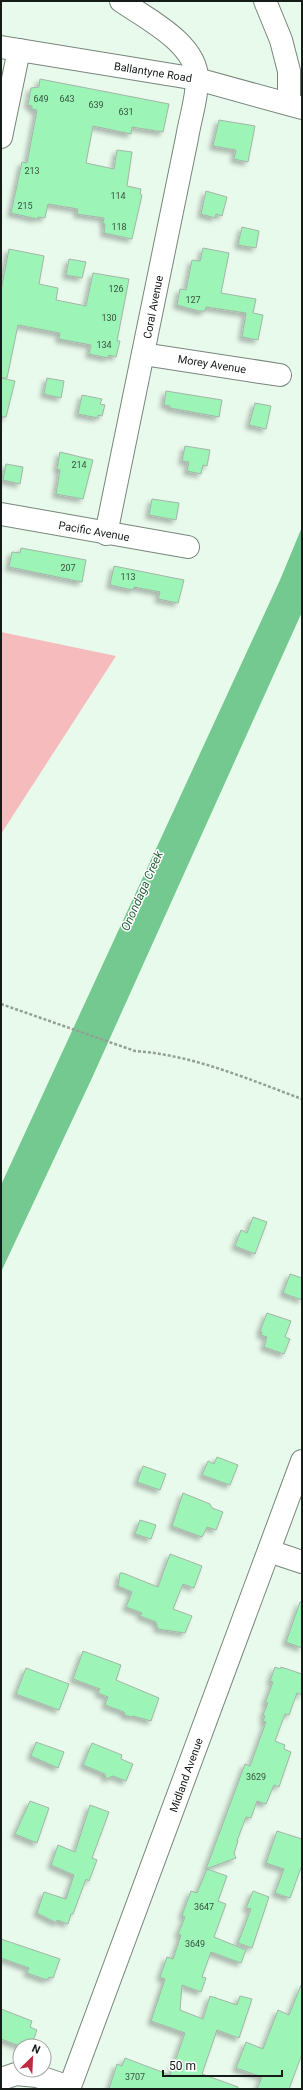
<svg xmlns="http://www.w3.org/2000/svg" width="303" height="2090" font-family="Roboto,sans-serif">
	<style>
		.green { fill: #f6bcbd }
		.water { fill: #73c98f }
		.building { fill: #9cf4b7; stroke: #a4b5a8; filter: url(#shadow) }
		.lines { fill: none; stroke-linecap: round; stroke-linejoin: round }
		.minor-casing { stroke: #77867b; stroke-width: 24 }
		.path { stroke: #93a095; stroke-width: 2.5; stroke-dasharray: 3 2; stroke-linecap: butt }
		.minor { stroke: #fff; stroke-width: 22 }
		.labels { text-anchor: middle; stroke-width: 3; stroke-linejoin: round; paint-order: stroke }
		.number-label { font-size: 9px; fill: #37513e }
		.street-label { font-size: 11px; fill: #151b16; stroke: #fff }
		.water-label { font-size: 12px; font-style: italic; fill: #28653e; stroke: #fff }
	</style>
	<defs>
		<filter id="shadow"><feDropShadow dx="-3.5" dy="3.5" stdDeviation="2" flood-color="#0004"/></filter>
	</defs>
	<rect width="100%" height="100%" fill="#e8faec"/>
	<polygon class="green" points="1,632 116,656 1,834"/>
	<polygon class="water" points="302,527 302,612 92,1078 1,1272 1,1185 280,580"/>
	<g class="building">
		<polygon points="40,79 169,104 163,132 132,127 131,134 93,126 86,163 114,169 117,150 132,152 127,186 141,189 140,194 142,195 132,239 104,233 105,224 103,223 104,218 77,214 78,209 48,204 45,218 38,217 37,219 11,213 22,162 27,163 37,110 32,109 32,106 28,105 31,88 39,87"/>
		<polygon points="219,120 255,126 248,162 234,159 236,150 213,146"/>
		<polygon points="206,191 227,197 222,216 216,214 215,218 201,214"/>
		<polygon points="242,227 259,231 256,248 238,245"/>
		<polygon points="203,248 229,253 221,293 256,299 253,313 263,315 258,340 242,337 246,313 206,307 205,311 199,311 177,305 180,289 186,290 192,260 200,261"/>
		<polygon points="9,249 44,256 39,284 58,288 56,300 86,306 93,273 129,279 117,341 120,341 116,357 109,355 108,358 89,354 91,345 59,339 60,333 18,325 7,378 1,378 1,290"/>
		<polygon points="69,259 86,262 82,278 66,275"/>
		<polygon points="1,378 15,381 6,417 1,417"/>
		<polygon points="47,378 64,381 61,398 44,394"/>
		<polygon points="166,391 222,400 219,417 170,408 170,406 164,405"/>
		<polygon points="82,395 102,399 100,404 105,405 102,416 98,415 98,418 78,414"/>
		<polygon points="255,403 271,406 266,429 249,425"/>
		<polygon points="185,446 210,450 207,466 203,465 201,474 187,471 189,462 182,461"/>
		<polygon points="60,452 93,460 83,499 56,494 60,470 57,469"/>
		<polygon points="6,464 23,467 20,484 3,480"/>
		<polygon points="152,499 179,503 176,520 149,515"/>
		<polygon points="21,548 86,560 82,582 9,567 12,552 20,553"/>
		<polygon points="114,566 184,580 178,603 158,599 160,592 134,587 133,590 110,585"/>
		<polygon points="253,1217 267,1222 255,1254 235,1246 241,1230 247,1233"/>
		<polygon points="290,1274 302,1278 302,1300 283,1293"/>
		<polygon points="267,1313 291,1321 285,1337 290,1339 284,1354 264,1347 267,1337 261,1335 262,1332 260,1331"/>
		<polygon points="217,1457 238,1465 230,1485 202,1475 208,1461 214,1464"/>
		<polygon points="143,1466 166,1474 160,1490 137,1482"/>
		<polygon points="183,1493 210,1504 212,1508 223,1512 216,1530 207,1527 202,1537 172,1526"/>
		<polygon points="140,1520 156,1525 151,1539 135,1534"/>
		<polygon points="170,1554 202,1566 194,1588 183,1584 173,1609 192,1616 185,1633 158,1629 156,1622 140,1616 142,1613 126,1607 132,1592 118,1586 120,1573 123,1573 158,1587"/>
		<polygon points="300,1602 302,1602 302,1648 286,1642"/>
		<polygon points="83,1651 121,1665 116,1680 159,1698 151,1721 133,1716 131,1717 125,1715 124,1712 105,1705 108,1697 98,1693 100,1689 73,1679"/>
		<polygon points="275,1667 280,1669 281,1667 302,1674 302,1695 297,1693 289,1715 285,1714 275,1741 285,1745 284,1749 291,1752 279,1787 274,1785 266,1804 257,1801 251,1818 246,1817 237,1841 238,1841 234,1853 236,1858 206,1869 245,1764 250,1766 266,1722 263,1721 265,1716 263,1715 268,1703 265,1703 273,1682 270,1681"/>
		<polygon points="26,1668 69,1684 59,1710 16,1694"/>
		<polygon points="36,1742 64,1752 58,1768 31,1756"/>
		<polygon points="92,1743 122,1755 121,1759 133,1764 126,1781 113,1776 106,1779 105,1774 83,1765"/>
		<polygon points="30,1801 49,1808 37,1843 15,1834"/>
		<polygon points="90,1805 109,1812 92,1858 97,1860 89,1881 86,1879 73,1914 71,1914 68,1924 57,1920 57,1923 37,1913 44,1892 66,1899 74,1875 51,1865 58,1845 75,1852"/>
		<polygon points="277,1831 302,1839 302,1865 290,1898 275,1893 284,1869 266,1863"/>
		<polygon points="207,1869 227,1876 218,1901 226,1904 214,1937 246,1950 241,1963 211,1952 202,1977 206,1978 201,1992 182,1985 180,2010 203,2019 210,1996 237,2005 240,1996 252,1999 239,2038 217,2030 202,2074 238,2087 238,2089 109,2089 117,2064 122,2066 125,2058 170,2075 185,2033 151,2021 165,1979 160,1977 167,1957 173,1959 181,1935 178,1934 185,1917 182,1915 191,1891 197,1893"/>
		<polygon points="253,1891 269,1897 252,1948 238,1943 251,1909 246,1908"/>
		<polygon points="1,1939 60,1959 53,1978 49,1977 47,1980 27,1973 29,1968 1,1958"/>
		<polygon points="301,1985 302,1985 302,2054 289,2089 257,2089 262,2077 236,2068 246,2042 263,2049 278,2010 289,2015"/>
		<polygon points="1,2009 32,2021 30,2027 37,2030 31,2046 20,2046 1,2039"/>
	</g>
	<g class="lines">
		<defs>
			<g id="minor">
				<polyline points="265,1 281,40 289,71 289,103"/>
				<polyline points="1,47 197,79 302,108"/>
				<polyline points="1,137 19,50"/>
				<polyline points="143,354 280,375"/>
				<polyline points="1,514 188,547"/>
				<path d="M 106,534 L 187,138 C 190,119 197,99 197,80 C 198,44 147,19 121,1"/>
				<polyline points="269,1551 302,1562"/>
				<polyline points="1,2079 16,2074 37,2076 69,2087"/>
				<polyline points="69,2089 302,1461"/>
			</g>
		</defs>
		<use href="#minor" class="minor-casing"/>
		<path class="path" d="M 1,1004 L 135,1051 C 193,1055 248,1079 302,1099"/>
		<use href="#minor" class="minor"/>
	</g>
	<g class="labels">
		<g class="number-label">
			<text x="41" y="102">649</text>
			<text x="67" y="102">643</text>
			<text x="96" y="108">639</text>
			<text x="126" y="115">631</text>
			<text x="32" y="174">213</text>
			<text x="118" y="199">114</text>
			<text x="25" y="209">215</text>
			<text x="119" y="230">118</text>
			<text x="116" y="292">126</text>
			<text x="193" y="303">127</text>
			<text x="109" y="321">130</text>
			<text x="104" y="348">134</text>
			<text x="79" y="468">214</text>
			<text x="68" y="571">207</text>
			<text x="128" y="580">113</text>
			<text x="256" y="1780">3629</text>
			<text x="204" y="1910">3647</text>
			<text x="195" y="1947">3649</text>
			<text x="135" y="2080">3707</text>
		</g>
		<g class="street-label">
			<text transform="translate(153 72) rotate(9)" y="4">Ballantyne Road</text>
			<text transform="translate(153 307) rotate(-79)" y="4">Coral Avenue</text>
			<text transform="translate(212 364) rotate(9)" y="4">Morey Avenue</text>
			<text transform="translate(94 531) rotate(10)" y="4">Pacific Avenue</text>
			<text transform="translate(186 1775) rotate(-70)" y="4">Midland Avenue</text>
		</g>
		<g class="water-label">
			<text transform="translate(142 891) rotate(-66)" y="4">Onondaga Creek</text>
		</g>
	</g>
	<rect width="303" height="2090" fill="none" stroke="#151b16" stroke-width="4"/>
	<g transform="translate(32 2058) rotate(24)"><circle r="19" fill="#ffffff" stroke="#a1a4a2"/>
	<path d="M0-3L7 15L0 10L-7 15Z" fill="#bd2c43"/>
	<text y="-6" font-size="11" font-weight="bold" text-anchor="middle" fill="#151b16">N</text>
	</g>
	<path d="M163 2070v6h119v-6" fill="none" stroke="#151b16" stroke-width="2"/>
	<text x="169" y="2070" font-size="12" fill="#151b16" stroke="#ffffff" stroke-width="3" paint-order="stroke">50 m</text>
</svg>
